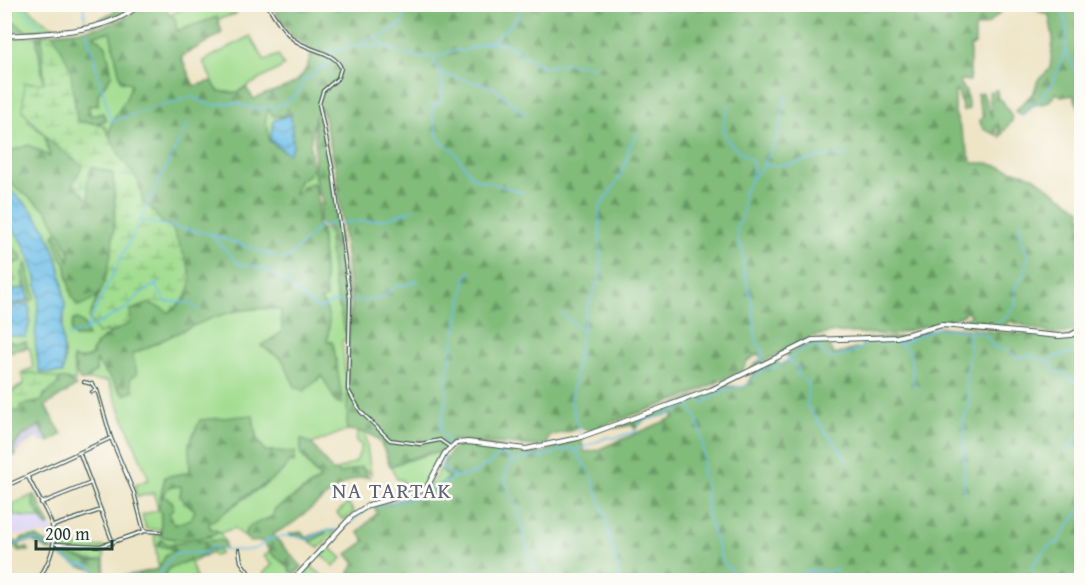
<svg xmlns="http://www.w3.org/2000/svg" width="1086" height="585" font-family="'Gentium Book Plus',serif">
	<style>
		.built { fill: #ddd5f6 }
		.industrial { fill: #c2c1dc }
		.green { fill: #a2dd90; stroke: #608d62; stroke-width: 1.5 }
		.forest { fill: url(#forest-firs); stroke: #507c57; stroke-width: 1.5; fill-rule: evenodd }
		.wetland { fill: url(#wetland-marsh); stroke: #608d62; stroke-width: 1.5 }
		.water { fill: url(#water-waves); stroke: #467e8e; stroke-width: 1.5 }
		.lines { fill: none; stroke-linecap: round; stroke-linejoin: round }
		.stream { stroke: #6ebfe9; stroke-width: 1.5 }
		.street-casing { stroke: #3e564a; stroke-width: 4.5 }
		.secondary-casing { stroke: #3e564a; stroke-width: 6 }
		.street { stroke: #fff; stroke-width: 2 }
		.secondary { stroke: #fff; stroke-width: 4 }
		.labels { text-anchor: middle; stroke-width: 5; stroke-linejoin: round; paint-order: stroke }
		.neighbourhood-label { font-size: 22px; letter-spacing: 1.5px; fill: #5c6274; stroke: #fdfcf7 }
	</style>
	<defs>
		<pattern id="forest-firs" width="22" height="20" patternUnits="userSpaceOnUse" patternTransform="scale(1.5)"><rect width="22" height="20" fill="#81bc7a"/><path d="M5 1l3.5 6h-7zM16 11l3.5 6h-7z" fill="#699a65"/></pattern>
		<pattern id="wetland-marsh" width="20" height="14" patternUnits="userSpaceOnUse" patternTransform="scale(1.5)"><rect width="20" height="14" fill="#a2dd90"/><path d="M1 5h8M5 5V1M11 12h8M15 12V8" fill="none" stroke="#83b476"/></pattern>
		<pattern id="water-waves" width="16" height="10" patternUnits="userSpaceOnUse" patternTransform="scale(1.5)"><rect width="16" height="10" fill="#6ebfe9"/><path d="M0 5q4-4 8 0t8 0" fill="none" stroke="#5a9cbe"/></pattern>
	</defs>
	<rect width="100%" height="100%" fill="#fdfcf7"/>
	<filter id="ink" filterUnits="userSpaceOnUse"><feTurbulence type="fractalNoise" baseFrequency=".0167" numOctaves="2"/><feDisplacementMap in="SourceGraphic" scale="12" xChannelSelector="R" yChannelSelector="G"/><feConvolveMatrix kernelMatrix="1 2 1 2 8 2 1 2 1" color-interpolation-filters="sRGB"/></filter>
	<filter id="wash" filterUnits="userSpaceOnUse"><feTurbulence type="fractalNoise" baseFrequency=".008" numOctaves="4" result="noise"/><feDisplacementMap in="SourceGraphic" scale="24" xChannelSelector="R" yChannelSelector="G"/><feGaussianBlur stdDeviation="1.35" result="paint"/><feColorMatrix in="noise" values="0 0 0 0 0 0 0 0 0 0 0 0 0 0 0 0 0 1.4 0 .05"/><feComposite in="paint" operator="in"/></filter>
	<g filter="url(#wash)">
		<rect width="100%" height="100%" fill="#eee4c6"/>
		<polygon class="built" points="6,490 13,504 14,515 42,519 46,526 50,525 54,534 5,535"/>
		<polygon class="industrial" points="40,426 49,442 42,443 37,438 22,447 16,455 13,452 14,446 21,437"/>
		<g class="green">
			<polygon points="195,4 233,5 236,14 176,31 169,15"/>
			<polygon points="5,5 25,5 43,21 56,28 26,31 15,22 5,24"/>
			<path d="M 110,32 L 121,80 L 131,83 C 129,104 111,115 110,134 L 103,125 L 97,123 L 106,120 L 91,116 L 88,106 L 98,105 L 94,34 Z"/>
			<polygon points="36,36 44,83 28,120 45,136 50,157 29,145 5,153 5,38"/>
			<polygon points="250,36 265,61 278,55 284,66 235,93 217,91 203,61"/>
			<polygon points="268,107 280,116 290,114 274,120 272,142 269,142 265,123"/>
			<polygon points="313,167 318,196 313,183 295,196 299,181 310,174"/>
			<path d="M 4,179 L 48,211 L 70,253 L 69,261 L 56,233 L 54,237 L 65,262 L 71,294 L 82,305 L 97,297 L 89,318 L 109,333 L 95,345 L 91,356 L 76,360 L 75,382 L 66,379 L 8,398 L 12,390 L 24,384 L 22,372 L 33,368 L 30,349 L 27,348 L 26,342 L 14,343 L 5,339 L 5,335 L 26,337 L 30,309 L 18,305 L 5,308 L 5,305 L 30,302 L 29,274 L 22,274 L 25,288 L 5,290 L 5,283 L 16,280 L 5,265 L 16,263 L 21,255 L 10,246 L 5,218 C 25,238 39,269 39,298 C 39,323 32,348 41,373 L 60,373 C 69,361 62,347 62,333 C 61,328 64,324 64,320 C 67,266 50,217 5,187 Z"/>
			<path d="M 321,229 L 327,230 L 331,239 L 333,280 L 345,331 L 347,330 L 346,339 L 342,341 L 348,398 L 347,430 L 312,444 L 301,440 L 301,454 L 318,477 L 321,478 L 274,510 L 273,516 L 245,532 L 245,537 L 234,528 L 220,533 L 225,542 L 168,544 L 160,540 L 176,550 L 158,566 L 154,534 L 181,540 L 210,537 L 219,532 L 210,528 L 208,523 L 265,485 L 290,461 L 294,462 L 294,452 L 265,451 L 256,437 L 257,430 L 189,444 L 190,472 L 165,477 L 161,498 L 169,487 L 182,486 L 184,503 L 196,510 L 191,519 L 174,525 L 160,499 L 161,530 L 146,529 L 142,515 L 158,510 L 154,493 L 137,497 L 134,486 L 149,479 L 108,381 L 86,380 L 96,371 L 96,360 L 108,373 L 121,393 L 130,379 L 132,354 C 181,334 226,301 281,310 L 282,332 L 262,346 L 282,359 L 304,391 L 322,376 L 342,404 L 334,348 L 332,342 L 327,341 C 330,327 331,309 319,299 L 326,298 Z"/>
			<polygon points="358,431 365,432 371,474 361,467 339,474 337,470 356,462 362,446 356,441"/>
			<polygon points="442,450 427,487 406,494 402,480 397,479 390,466"/>
			<polygon points="441,468 449,479 427,491"/>
			<polygon points="33,495 42,519 13,515 13,504"/>
			<polygon points="348,503 354,512 343,520 337,513"/>
			<polygon points="326,531 336,531 319,548 310,541"/>
			<path d="M 60,546 L 104,547 L 104,560 C 85,563 73,555 56,549 Z"/>
			<polygon points="328,546 342,558 334,566 321,555"/>
			<polygon points="211,549 220,551 220,554 214,556 212,552 191,563 197,580 163,580 169,568 203,555"/>
			<polygon points="270,551 294,573 302,567 291,580 269,580 263,573 272,565 264,556"/>
			<polygon points="311,566 327,580 310,580 305,571"/>
		</g>
		<g class="forest">
			<polygon points="126,5 138,5 115,19 92,25 92,23"/>
			<path d="M 144,5 L 166,5 L 169,14 L 175,18 L 177,31 L 217,17 L 222,33 L 181,57 L 194,86 L 212,81 L 218,91 L 235,93 L 246,88 L 254,99 C 285,83 302,93 312,51 L 293,37 L 271,5 L 1008,5 L 988,24 L 975,28 L 975,44 L 970,47 L 970,81 L 961,80 L 960,84 L 966,91 L 969,109 L 963,111 L 958,91 L 955,91 L 955,113 L 972,163 L 987,163 L 1032,176 L 1081,210 L 1081,325 C 1059,345 1032,325 1008,321 L 1006,329 L 961,325 L 961,322 L 971,315 L 966,311 L 962,316 L 892,335 L 835,332 L 810,337 L 749,369 L 762,358 L 758,354 L 747,361 L 743,370 L 690,395 L 590,430 L 574,426 L 575,430 L 549,436 L 547,444 L 535,446 L 456,440 L 439,453 L 427,453 L 390,466 C 380,437 378,433 347,430 L 348,335 L 352,306 L 336,170 L 322,109 L 318,113 L 330,167 L 340,245 L 335,245 L 329,228 L 320,225 L 319,222 L 322,202 L 315,176 L 315,115 L 310,146 L 313,167 L 310,174 L 299,181 L 294,194 L 300,194 L 302,186 L 313,183 L 319,203 L 317,226 L 321,229 L 326,298 L 320,300 C 331,309 330,327 327,341 L 332,342 L 334,348 L 343,404 L 336,402 L 322,376 L 304,391 L 295,387 L 282,359 L 261,346 L 282,332 L 281,310 C 226,301 181,334 132,354 L 137,373 L 130,379 L 134,391 L 125,395 L 96,361 L 96,371 L 85,380 L 80,380 L 74,370 L 73,358 L 82,360 L 91,356 C 98,337 114,331 131,323 L 130,310 L 150,303 L 169,312 L 187,298 C 190,246 174,245 149,206 L 143,203 C 141,175 113,160 110,133 C 108,119 129,103 131,83 L 121,81 L 110,32 L 94,35 L 106,46 L 112,75 L 98,94 L 98,105 L 88,106 L 91,116 L 103,113 L 106,120 L 97,123 L 77,121 L 72,85 L 53,33 C 87,30 117,28 144,5 ZM 268,108 L 273,116 L 291,115 L 293,147 L 283,151 L 269,141 L 268,127 L 265,123 Z"/>
			<polygon points="1034,5 1068,5 1081,18 1081,45 1078,48 1081,54 1081,112 1073,95 1062,97 1057,93 1047,103 1033,105 1022,115 1015,111 1034,92 1038,80 1050,69 1053,38 1049,15 1038,11"/>
			<polygon points="15,22 26,31 5,33 5,24"/>
			<polygon points="47,33 42,41 45,50 44,83 36,36"/>
			<polygon points="997,90 998,99 1002,100 1013,119 1000,137 998,126 995,127 997,135 983,129 979,120 983,118 977,94 983,93 992,118 989,92"/>
			<path d="M 45,136 L 83,166 L 89,196 L 87,182 L 92,167 L 113,173 C 116,199 116,275 97,296 C 93,301 83,305 77,306 L 71,294 L 65,262 L 61,258 L 54,236 L 56,232 L 69,261 L 70,252 L 47,211 L 5,179 L 4,153 L 29,145 L 50,157 Z"/>
			<polygon points="5,228 8,234 10,246 21,255 22,261 5,265"/>
			<path d="M 329,239 C 343,250 355,313 345,332 L 333,280 Z"/>
			<polygon points="26,263 35,298 30,302 22,274"/>
			<polygon points="78,319 84,325 88,337 75,337 71,331 73,320"/>
			<path d="M 941,327 L 1065,338 L 1081,332 L 1081,580 L 382,580 L 382,576 L 377,580 L 349,580 L 349,572 L 355,564 L 347,554 L 365,541 L 358,532 L 377,513 L 374,506 C 400,500 427,495 449,478 L 441,468 L 454,446 C 469,441 495,445 511,450 C 514,451 515,454 519,454 C 540,458 564,443 583,437 L 582,444 L 585,452 L 597,450 L 675,417 L 672,414 L 646,419 L 635,429 L 632,425 L 615,428 L 722,386 L 745,387 L 756,369 L 775,359 L 781,366 L 789,359 L 786,354 L 814,341 L 825,339 L 834,355 L 862,347 L 862,339 L 905,337 Z"/>
			<polygon points="4,339 14,343 26,342 27,348 5,353"/>
			<path d="M 59,379 L 66,379 L 76,386 L 45,406 L 62,434 L 49,442 L 39,426 C 28,432 15,438 13,452 L 16,455 L 5,460 L 5,448 L 9,441 L 6,438 L 5,410 L 8,407 L 18,412 L 21,405 L 27,402 L 36,404 L 58,383 Z"/>
			<path d="M 253,415 L 256,437 L 265,451 L 295,452 L 294,462 L 290,461 C 279,479 261,486 244,497 C 232,506 223,515 209,523 L 210,528 L 220,532 C 202,540 180,542 161,536 L 161,512 L 158,508 L 165,477 L 190,472 L 189,444 L 200,420 ZM 181,486 L 180,497 L 195,510 L 191,519 L 174,525 L 169,514 L 173,509 L 172,501 L 165,497 L 160,498 L 169,487 Z"/>
			<path d="M 301,439 L 312,444 L 333,472 L 337,470 L 339,474 L 361,467 L 369,477 C 347,473 311,510 293,523 C 286,528 280,529 273,535 L 302,567 L 294,573 L 289,571 L 290,567 L 274,556 L 262,541 L 250,542 L 245,537 L 245,532 L 250,526 L 273,516 L 274,510 L 321,479 L 301,454 Z"/>
			<polygon points="33,495 35,495 50,525 46,526 33,504"/>
			<polygon points="324,531 326,533 312,541 289,534 301,532 306,538"/>
			<polygon points="37,537 52,547 51,551 33,541 20,543 19,548 28,548 29,551 18,551 8,542 5,544 7,539 19,543 22,538"/>
			<polygon points="161,540 168,544 219,540 225,542 225,549 211,549 203,555 169,568 163,580 142,580 138,576 125,580 101,580 92,569 80,567 54,552 56,549 90,562 104,560 105,578 121,577 158,569 166,555 175,550 158,545"/>
		</g>
		<g class="wetland">
			<path d="M 53,33 L 70,67 L 77,121 L 103,125 L 121,158 L 138,180 L 143,203 L 149,206 L 163,224 L 171,225 C 184,262 209,285 169,312 L 150,303 L 130,310 L 131,323 L 109,333 L 107,330 L 98,334 L 89,318 C 94,305 102,292 105,280 C 115,245 117,208 113,173 L 92,167 L 87,182 L 89,196 L 87,198 L 73,183 L 83,166 L 51,142 L 23,111 L 24,83 L 44,83 C 44,72 41,43 43,35 Z"/>
			<path d="M 33,373 L 59,379 C 57,387 52,390 44,394 L 42,401 L 21,405 L 18,412 L 8,408 C 8,392 13,393 24,384 L 22,374 Z"/>
		</g>
		<g class="water">
			<polygon points="291,115 293,147 288,154 270,140 274,120"/>
			<path d="M 5,187 C 47,215 61,256 65,305 C 65,314 61,324 62,332 C 63,345 65,358 63,373 L 42,373 L 39,370 L 35,339 L 39,297 L 35,274 L 24,244 L 5,218 Z"/>
			<polygon points="27,288 28,301 5,305 5,290"/>
			<polygon points="18,305 29,305 30,321 26,337 5,335 5,308"/>
		</g>
		<g class="lines">
			<g class="stream">
				<polyline points="17,4 45,29"/>
				<polyline points="83,4 86,26"/>
				<polyline points="724,4 728,6"/>
				<polyline points="1061,4 1067,28 1065,50 1076,71 1082,92"/>
				<polyline points="136,10 152,4"/>
				<polyline points="86,30 111,121 191,97 212,105 235,103 255,109 276,107 293,98 300,90 303,80 313,76 317,69 329,65 324,55"/>
				<polyline points="484,43 507,44 534,62 546,67 565,63 594,66"/>
				<polyline points="363,45 364,40 384,35 403,23 405,4"/>
				<polyline points="327,52 363,45 375,49 380,41 386,48 419,57 439,56 457,50 462,52 495,39 517,19 523,4"/>
				<path d="M 434,61 C 446,79 443,83 440,103 L 432,106 C 430,116 438,125 438,139 L 454,151 L 473,178 L 522,192"/>
				<polyline points="443,74 493,87 526,115"/>
				<path d="M 729,105 C 715,140 728,141 753,162 L 752,177"/>
				<path d="M 1021,115 C 1027,107 1032,105 1039,100 C 1052,90 1059,66 1065,51"/>
				<polyline points="763,165 778,136 786,95"/>
				<polyline points="139,220 210,234 279,258 289,258 320,225 337,224"/>
				<polyline points="341,223 387,219 414,209"/>
				<path d="M 211,235 L 240,265 C 271,262 295,295 320,309 L 334,302 L 348,303"/>
				<polyline points="155,285 166,302 187,302 199,310"/>
				<polyline points="353,302 379,299 397,286 408,285 418,280"/>
				<polyline points="562,314 582,330"/>
				<polyline points="990,328 1006,317 1016,305 1014,290 1022,277 1029,255 1021,242 1020,222"/>
				<polyline points="86,330 127,308 141,293 160,282"/>
				<polyline points="967,333 970,352 967,370"/>
				<polyline points="68,336 85,331 188,123"/>
				<polyline points="901,345 910,352 915,390"/>
				<polyline points="788,360 799,368 796,374 808,382 807,407 846,458"/>
				<polyline points="1051,361 1055,356 1073,353 1082,347"/>
				<path d="M 761,362 L 763,351 L 756,341 L 752,301 L 744,274 L 743,249 L 737,239 L 737,228 L 743,215 L 743,194 L 752,178 L 765,165 C 792,170 820,151 847,157"/>
				<path d="M 688,404 C 702,421 707,455 701,476 L 705,480 L 708,517 L 723,563 L 743,580"/>
				<path d="M 638,427 L 642,421 L 673,413 L 696,399 L 705,402 L 726,389 L 745,386 L 763,369 L 778,367 L 799,351 L 815,344 L 827,357 C 840,358 858,353 866,342 L 900,344 L 936,328 L 984,333 L 995,348 L 1003,347 L 1018,358 L 1028,355 L 1050,362 L 1054,372 L 1065,373 L 1082,389"/>
				<polyline points="580,434 571,401 586,310 601,275 599,208 617,182 626,162 629,147 637,134"/>
				<polyline points="445,436 440,430 447,395 446,381 466,277 471,271"/>
				<polyline points="446,438 448,444"/>
				<polyline points="444,449 446,446"/>
				<polyline points="575,451 589,472 604,511 620,580"/>
				<polyline points="1066,452 1082,430"/>
				<polyline points="445,457 441,468 455,476"/>
				<polyline points="513,463 506,472 505,481 516,504 529,557 542,580"/>
				<polyline points="964,494 964,416 969,409 966,374"/>
				<polyline points="344,527 372,507 414,498 456,477 476,473 482,466 488,465 499,454 507,456 511,462 532,456 542,459 544,454 553,455 559,450 567,451 569,447 575,451 608,437 614,438 637,431"/>
				<polyline points="4,542 15,544 34,540 51,548"/>
				<polyline points="55,551 79,566 83,564 93,569 97,578 110,580"/>
				<polyline points="117,580 136,575 143,580"/>
				<path d="M 150,580 C 153,576 158,578 161,572 C 174,548 179,554 205,553 L 212,547 C 225,550 241,552 254,549 C 259,548 262,544 266,541 C 278,535 295,534 307,540 L 326,530 L 337,530"/>
				<polyline points="780,580 813,570 827,572 838,569"/>
				<polyline points="1033,580 1032,566 1047,547 1059,542 1061,536 1082,508"/>
			</g>
		</g>
	</g>
	<g filter="url(#ink)">
		<g class="lines">
			<defs>
				<g id="street">
					<path d="M 267,4 C 274,16 283,30 293,39 C 307,51 335,51 341,68 L 338,78 L 323,91 L 319,104 L 333,172 L 350,299 L 348,390 L 361,412 L 390,440 L 420,444 L 440,440 L 450,447"/>
					<polyline points="84,382 92,384 96,389"/>
					<polyline points="111,438 134,493 144,531"/>
					<polyline points="80,454 113,543"/>
					<path d="M 28,477 C 50,522 68,533 38,580"/>
					<polyline points="4,487 111,438 98,393 97,390 92,392"/>
					<polyline points="41,503 91,483"/>
					<polyline points="53,526 101,510"/>
					<polyline points="56,544 101,546 145,531 161,532"/>
					<polyline points="239,550 241,562 254,580"/>
				</g>
				<g id="secondary">
					<path d="M 4,36 C 47,33 107,34 140,4"/>
					<polyline points="293,580 353,515 369,505 426,489 445,453 456,443 468,442 526,449 578,438 711,390 812,340 897,337 942,325 1059,336 1071,335 1082,329"/>
				</g>
			</defs>
			<use href="#street" class="street-casing"/>
			<use href="#secondary" class="secondary-casing"/>
			<use href="#street" class="street"/>
			<use href="#secondary" class="secondary"/>
		</g>
	</g>
	<g class="labels">
		<g class="neighbourhood-label">
			<text x="392" y="498">NA TARTAK</text>
		</g>
	</g>
	<rect width="1086" height="585" fill="none" stroke="#fdfcf7" stroke-width="24"/>
	<path d="M36 540v9h76v-9" fill="none" stroke="#1f3d34" stroke-width="3"/>
	<text x="45" y="540" font-size="18" fill="#1f3d34" stroke="#fdfcf7" stroke-width="4.5" paint-order="stroke">200 m</text>
</svg>
